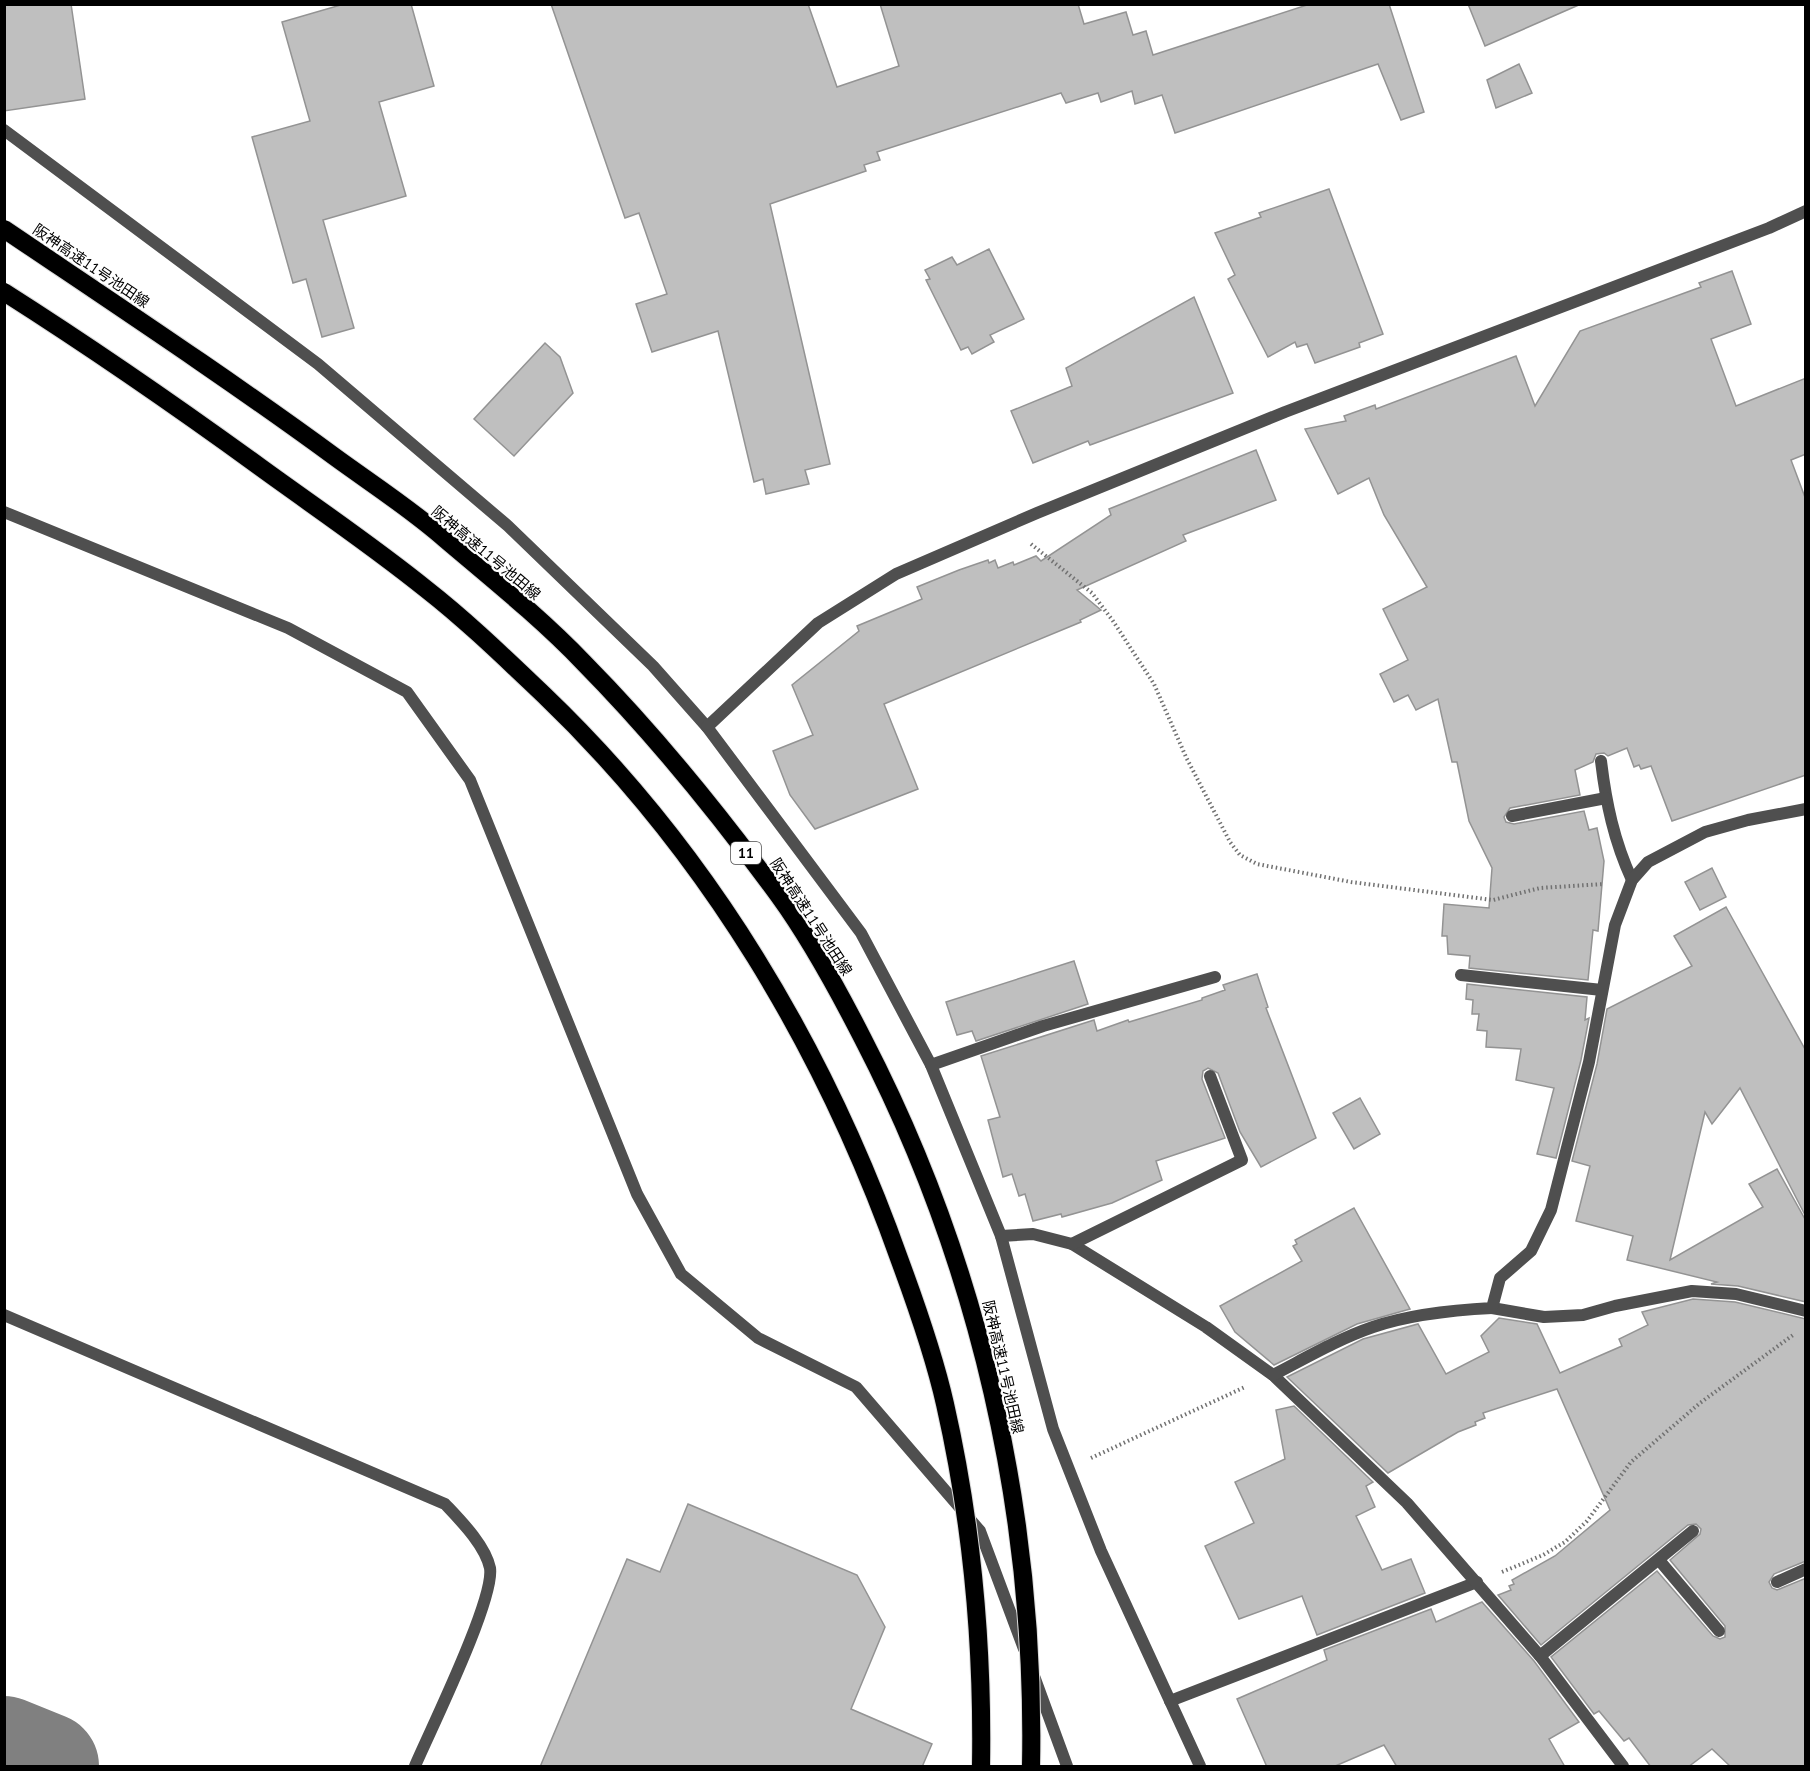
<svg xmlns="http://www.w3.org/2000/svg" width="1810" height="1771" font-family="'PT Sans','Noto Sans JP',sans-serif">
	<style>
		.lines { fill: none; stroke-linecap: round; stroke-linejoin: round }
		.taxiway { stroke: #808080; stroke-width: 106 }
		.building { fill: #bfbfbf; stroke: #939393; stroke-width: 1.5 }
		.path { stroke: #717171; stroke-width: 4; stroke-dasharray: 1.5 3; stroke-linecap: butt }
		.lane { stroke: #4f4f4f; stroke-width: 12 }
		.street { stroke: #4f4f4f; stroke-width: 12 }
		.highway-bridge-casing { stroke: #dbdbdb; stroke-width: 20; stroke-linecap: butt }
		.highway-bridge { stroke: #000; stroke-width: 18 }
		.labels { text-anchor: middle; stroke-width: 4.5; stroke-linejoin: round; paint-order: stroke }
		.shield { fill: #fff; stroke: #4c4c4c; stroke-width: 1.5 }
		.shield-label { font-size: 14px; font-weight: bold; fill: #000 }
		.street-label { font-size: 15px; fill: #000; stroke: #fff }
	</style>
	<rect width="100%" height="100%" fill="#fff"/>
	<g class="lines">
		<polyline class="taxiway" points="4,1749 46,1766"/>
	</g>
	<g class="building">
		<polygon points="4,4 71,4 85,99 4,111"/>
		<polygon points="344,4 411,4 434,86 379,102 406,196 323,220 354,328 322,337 306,279 293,283 252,137 310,121 282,22"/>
		<polygon points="551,4 808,4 837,87 899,66 880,4 1078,4 1084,24 1126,12 1133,35 1146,31 1153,55 1310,4 1389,4 1424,112 1401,120 1378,64 1175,133 1162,95 1135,104 1132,91 1101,102 1098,93 1066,103 1061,93 877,152 880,160 864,165 866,171 770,204 830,464 805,470 809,484 766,494 763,479 754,482 718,331 652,352 636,304 667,294 639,213 625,218"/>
		<polygon points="1468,4 1581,4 1485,46"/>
		<polygon points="1519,64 1532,93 1496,108 1487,80"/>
		<polygon points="1329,189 1383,334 1359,343 1360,347 1315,363 1307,344 1297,347 1295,342 1268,357 1228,279 1235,275 1215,233 1261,217 1259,213"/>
		<polygon points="989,249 1024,319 990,335 994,342 972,354 968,347 961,350 926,280 930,279 925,270 952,257 957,265"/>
		<polygon points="1732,271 1751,324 1711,339 1736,406 1806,378 1806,454 1791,460 1806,500 1806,775 1672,821 1651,766 1641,769 1639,765 1634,767 1627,748 1608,756 1604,753 1596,754 1593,762 1575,770 1580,795 1510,808 1504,817 1506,822 1514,824 1584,811 1589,830 1597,828 1604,861 1598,931 1593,930 1588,980 1469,968 1470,956 1448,954 1447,936 1442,936 1444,904 1489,908 1492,868 1469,821 1457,762 1452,762 1438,699 1416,710 1408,695 1394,702 1380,674 1408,660 1383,609 1427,587 1384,515 1369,478 1338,494 1305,429 1346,421 1344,416 1375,405 1376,409 1516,356 1535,406 1580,331 1701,287 1699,283"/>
		<polygon points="1194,297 1233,393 1090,445 1088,441 1033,463 1011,411 1072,386 1066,368"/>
		<polygon points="545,343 560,357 573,393 514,456 474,419"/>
		<polygon points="1256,450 1276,500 1183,535 1186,541 1077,590 1101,610 1080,620 1081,622 884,704 918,789 815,829 790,795 773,751 813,735 792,685 859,631 857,626 922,599 917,587 959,570 988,560 989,563 995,560 998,568 1013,562 1014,565 1036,556 1041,561 1111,515 1109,509"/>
		<polygon points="1712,868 1726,897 1700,910 1685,882"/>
		<polygon points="1726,907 1806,1051 1806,1217 1740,1088 1712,1124 1705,1112 1670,1260 1763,1207 1749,1184 1777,1169 1806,1221 1806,1302 1738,1286 1711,1284 1717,1282 1627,1260 1633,1236 1576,1221 1590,1166 1572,1161 1597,1064 1607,1009 1692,966 1674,936"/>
		<polygon points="1074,961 1088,1004 976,1041 972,1031 957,1035 946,1002"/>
		<polygon points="1257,974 1268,1007 1266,1008 1316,1138 1261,1167 1240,1132 1218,1073 1208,1068 1203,1071 1202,1079 1225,1138 1156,1161 1162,1180 1112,1203 1062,1217 1061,1214 1033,1221 1025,1194 1019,1196 1012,1174 1003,1177 988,1120 1000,1117 981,1056 1094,1020 1097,1031 1128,1020 1129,1022 1202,1000 1202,998 1225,990 1223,985"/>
		<polygon points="1467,984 1587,997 1585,1020 1589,1018 1581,1060 1556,1158 1537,1154 1554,1088 1516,1080 1521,1049 1486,1047 1487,1031 1477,1030 1479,1014 1472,1014 1473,1000 1466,999"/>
		<polygon points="1360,1098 1380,1134 1354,1149 1333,1113"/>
		<polygon points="1354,1208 1410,1309 1357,1324 1274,1365 1235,1332 1220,1306 1302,1261 1293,1246 1297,1244 1295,1240"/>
		<polygon points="1693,1299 1735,1302 1806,1319 1806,1561 1774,1574 1769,1582 1772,1588 1777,1590 1806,1578 1806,1767 1731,1767 1712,1749 1688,1767 1651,1767 1629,1738 1624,1741 1599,1711 1594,1714 1551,1657 1657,1571 1713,1636 1720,1639 1725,1637 1725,1626 1670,1560 1700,1534 1701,1529 1696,1524 1688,1525 1541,1645 1498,1595 1511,1590 1509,1586 1514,1584 1512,1580 1555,1556 1610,1510 1557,1389 1483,1413 1485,1418 1475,1422 1476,1425 1458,1432 1388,1473 1287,1377 1363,1339 1418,1324 1446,1374 1489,1352 1481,1336 1499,1318 1537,1324 1560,1373 1622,1346 1619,1339 1648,1325 1642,1312"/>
		<polygon points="1294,1406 1373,1482 1366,1486 1375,1507 1356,1516 1382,1570 1411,1559 1425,1593 1317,1635 1302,1596 1239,1619 1205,1546 1254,1523 1235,1482 1285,1459 1276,1410"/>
		<polygon points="688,1504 857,1575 885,1627 851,1709 932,1744 922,1767 540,1767 627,1559 660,1572"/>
		<polygon points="1482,1602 1534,1661 1579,1722 1549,1739 1565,1767 1397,1767 1384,1745 1333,1767 1267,1767 1237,1699 1327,1660 1324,1650 1431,1609 1436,1622"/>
	</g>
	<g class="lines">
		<g class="path">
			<polyline points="1031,544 1092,593 1113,621 1154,684 1186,757 1230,842 1240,855 1257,864 1351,882 1493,900 1540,888 1604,884"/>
			<polyline points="1091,1458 1245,1387"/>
			<polyline points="1502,1572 1543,1555 1565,1542 1587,1521 1631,1462 1700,1403 1793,1335"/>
		</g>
		<g class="lane">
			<polyline points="4,512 288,628 407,692 470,780 637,1194 681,1274 758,1338 856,1387 980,1531 1024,1649"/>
			<path d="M 4,1315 L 445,1504 C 461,1521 485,1545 490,1568 C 495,1599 430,1731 415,1766"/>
			<polyline points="1034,1676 1067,1766"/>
			<polyline points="1170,1701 1477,1582"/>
		</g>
		<g class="street">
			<polyline points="4,130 318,364 508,526 653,666 707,727 861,933 931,1065 1001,1236 1053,1429 1101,1551 1200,1766"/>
			<polyline points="707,727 818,623 896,574 1037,513 1285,412 1769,228 1806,211"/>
			<path d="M 1601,761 C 1606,803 1614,841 1632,880"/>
			<polyline points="1512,816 1606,798"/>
			<polyline points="1461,975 1602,990"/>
			<polyline points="931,1065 1043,1026 1215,977"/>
			<polyline points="1001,1236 1033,1234 1072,1244 1206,1327 1273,1375 1407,1503 1540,1656 1623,1766"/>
			<polyline points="1072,1244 1242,1160 1210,1076"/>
			<polyline points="1492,1308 1544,1317 1583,1315 1615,1306 1692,1291 1736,1294 1806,1311"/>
			<path d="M 1273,1375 C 1306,1358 1338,1339 1373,1327 C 1411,1314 1453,1310 1492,1308 L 1500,1278 L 1531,1251 L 1551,1210 L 1589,1062 L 1615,925 L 1632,880 L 1648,862 L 1705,832 L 1748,820 L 1806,809"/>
			<polyline points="1659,1560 1719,1631"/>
			<polyline points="1777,1582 1806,1569"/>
			<polyline points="1540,1656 1693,1531"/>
		</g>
		<defs>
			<g id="highway-bridge">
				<path d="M 4,229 C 115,304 227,378 335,457 C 372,484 411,509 445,539 C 491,578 542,619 584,663 C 655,735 719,814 779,896 C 811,940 838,990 863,1039 C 979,1263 1036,1514 1031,1766"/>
				<path d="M 4,292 C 92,348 176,406 260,467 C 315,507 373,546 426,589 C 467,621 506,659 544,695 C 708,852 825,1049 900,1261 C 917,1307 934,1355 945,1404 C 972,1523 983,1644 981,1766"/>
			</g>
		</defs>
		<use href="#highway-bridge" class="highway-bridge-casing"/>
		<use href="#highway-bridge" class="highway-bridge"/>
	</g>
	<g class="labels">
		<rect class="shield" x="731" y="842" width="30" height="22" rx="4.5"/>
		<g class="shield-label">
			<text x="746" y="858">11</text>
		</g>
		<g class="street-label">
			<text transform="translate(91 266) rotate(34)" y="5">阪神高速11号池田線</text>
			<text transform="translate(486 553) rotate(40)" y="5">阪神高速11号池田線</text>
			<text transform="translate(811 917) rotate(57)" y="5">阪神高速11号池田線</text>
			<text transform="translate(1003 1367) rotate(77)" y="5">阪神高速11号池田線</text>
		</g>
	</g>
	<rect width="1810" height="1771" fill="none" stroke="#000000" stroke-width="12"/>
</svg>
